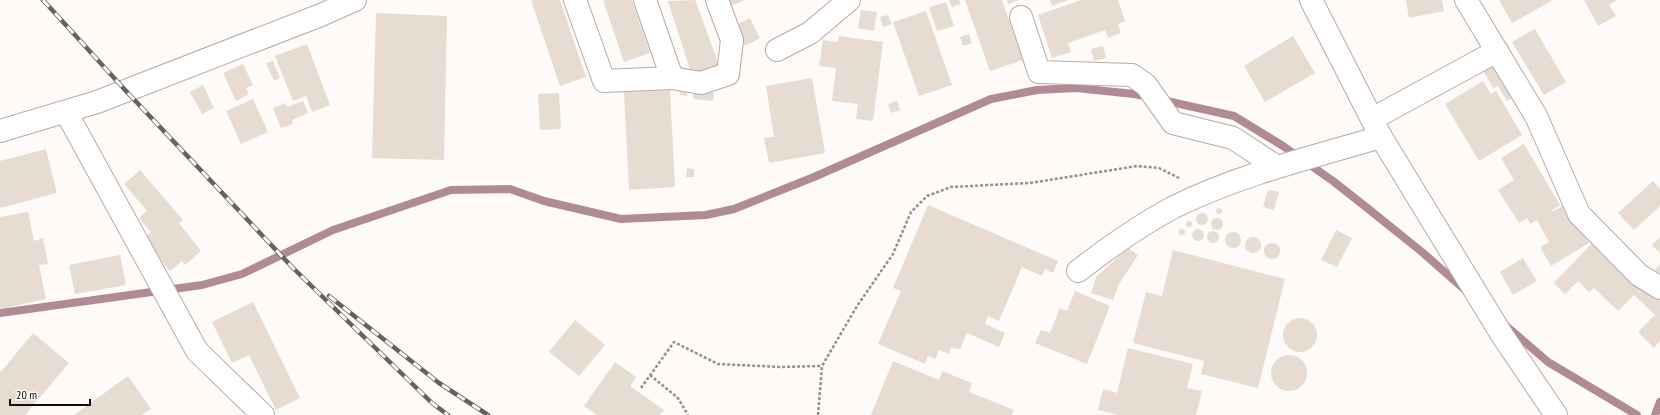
<svg xmlns="http://www.w3.org/2000/svg" width="1660" height="415" font-family="'PT Sans Narrow',sans-serif">
	<style>
		.lines { fill: none; stroke-linecap: round; stroke-linejoin: round }
		.stream { stroke: #b08b95; stroke-width: 8 }
		.building { fill: #e6dcd1 }
		.minor-casing { stroke: #b8aaa4; stroke-width: 24 }
		.path { stroke: #93908e; stroke-width: 2.5; stroke-dasharray: 3 2; stroke-linecap: butt }
		.minor { stroke: #fff; stroke-width: 22 }
		.rail-casing { stroke: #666260; stroke-width: 4.5 }
		.rail { stroke: #fdfaf8; stroke-width: 3; stroke-dasharray: 9; stroke-linecap: butt }
	</style>
	<rect width="100%" height="100%" fill="#fdfaf8"/>
	<g class="lines">
		<g class="stream">
			<polyline points="1162,100 1234,116 1283,146 1333,181 1371,211 1422,252 1464,289"/>
			<polyline points="0,313 202,285 242,274 333,230 451,190 510,189 544,201 621,219 706,215 734,209 814,177 991,99 1037,90 1076,88 1134,94 1150,97"/>
			<polyline points="1504,324 1548,362 1637,415"/>
			<polyline points="1655,415 1660,402"/>
		</g>
	</g>
	<g class="building">
		<polygon points="531,0 560,0 586,77 560,86"/>
		<polygon points="603,0 632,0 650,53 624,62"/>
		<polygon points="695,0 719,65 692,76 668,1"/>
		<polygon points="728,0 745,0 731,6"/>
		<polygon points="949,0 959,0 961,4 952,7"/>
		<polygon points="965,0 1002,0 1023,60 990,71"/>
		<polygon points="1007,0 1019,0 1008,4"/>
		<polygon points="1050,0 1068,0 1052,6"/>
		<polygon points="1081,0 1118,0 1125,21 1118,24 1121,33 1108,38 1105,30 1068,43 1071,52 1052,58 1038,15"/>
		<polygon points="1406,0 1442,0 1444,11 1409,18"/>
		<polygon points="1499,0 1553,0 1512,23"/>
		<polygon points="1584,0 1617,0 1609,5 1616,16 1598,26"/>
		<polygon points="946,2 954,26 937,31 929,7"/>
		<polygon points="861,10 877,12 874,31 858,28"/>
		<polygon points="926,11 952,85 919,96 893,22"/>
		<polygon points="376,13 447,16 444,160 372,158"/>
		<polygon points="888,15 892,24 883,27 880,17"/>
		<polygon points="750,18 760,38 745,46 734,26"/>
		<polygon points="1535,29 1566,82 1544,95 1512,42"/>
		<polygon points="969,34 972,43 963,46 960,37"/>
		<polygon points="839,36 883,42 873,121 856,119 858,104 832,101 836,68 819,66 823,40 838,42"/>
		<polygon points="1293,36 1315,73 1265,102 1244,66"/>
		<polygon points="307,44 330,105 312,112 306,96 293,101 275,56"/>
		<polygon points="1103,46 1106,58 1094,61 1091,49"/>
		<polygon points="1496,60 1518,95 1507,101 1498,86 1493,88 1482,69"/>
		<polygon points="273,61 280,78 274,81 266,63"/>
		<polygon points="243,64 253,85 246,88 249,94 236,101 223,73"/>
		<polygon points="812,78 825,153 769,163 764,138 774,137 766,86"/>
		<polygon points="1483,81 1491,94 1496,91 1522,135 1479,161 1445,104"/>
		<polygon points="203,85 214,108 202,114 190,92"/>
		<polygon points="681,87 687,88 687,96 680,95"/>
		<polygon points="670,90 675,187 629,190 624,92"/>
		<polygon points="693,91 714,93 713,101 693,99"/>
		<polygon points="559,93 561,129 540,130 538,94"/>
		<polygon points="253,99 268,132 241,144 226,111"/>
		<polygon points="303,101 308,113 292,120 293,124 281,128 273,108 286,103 287,107"/>
		<polygon points="897,101 900,110 891,113 888,104"/>
		<polygon points="1524,144 1560,205 1551,211 1552,212 1566,204 1589,243 1551,266 1540,247 1549,242 1537,220 1530,224 1527,218 1519,223 1498,190 1514,180 1501,158"/>
		<polygon points="46,149 57,193 0,208 0,161"/>
		<polygon points="687,168 694,169 694,177 686,177"/>
		<polygon points="140,170 183,220 179,223 201,251 185,265 182,261 170,271 142,239 151,232 139,218 147,211 124,184"/>
		<polygon points="1653,181 1660,189 1660,206 1634,230 1618,213"/>
		<polygon points="1268,190 1279,192 1274,210 1263,207"/>
		<polygon points="928,205 1058,261 1053,273 1045,269 1042,276 1022,267 999,321 988,316 985,324 1005,333 999,347 967,333 960,349 951,348 949,354 939,350 935,359 928,356 925,364 878,344 901,291 893,288"/>
		<circle cx="1219" cy="211" r="3"/>
		<polygon points="28,212 34,241 43,238 48,264 39,265 46,299 0,309 0,217"/>
		<circle cx="1202" cy="219" r="6"/>
		<circle cx="1217" cy="224" r="6"/>
		<circle cx="1189" cy="224" r="3"/>
		<circle cx="1182" cy="232" r="3"/>
		<circle cx="1198" cy="235" r="6"/>
		<polygon points="1336,230 1352,238 1337,267 1321,260"/>
		<circle cx="1213" cy="237" r="6"/>
		<circle cx="1233" cy="240" r="8"/>
		<circle cx="1253" cy="245" r="8"/>
		<polygon points="1660,237 1660,253 1652,245"/>
		<polygon points="1597,238 1660,299 1660,341 1654,348 1638,332 1655,315 1634,295 1618,311 1594,288 1589,292 1578,281 1565,294 1554,283"/>
		<circle cx="1272" cy="251" r="8"/>
		<polygon points="1128,248 1138,255 1119,284 1113,300 1091,293 1096,277"/>
		<polygon points="1173,250 1285,279 1258,388 1201,374 1204,361 1133,343 1146,292 1162,296"/>
		<polygon points="120,255 126,285 75,294 69,265"/>
		<polygon points="1523,258 1537,281 1513,295 1500,272"/>
		<polygon points="1660,264 1660,278 1653,273"/>
		<polygon points="1075,291 1110,306 1087,364 1035,343 1041,330 1050,333 1060,308 1067,311"/>
		<polygon points="253,302 300,398 276,410 249,355 232,363 212,322"/>
		<circle cx="1300" cy="335" r="17"/>
		<polygon points="575,320 605,345 579,376 549,352"/>
		<polygon points="33,333 69,363 25,415 0,415 0,373"/>
		<polygon points="1128,348 1193,364 1187,388 1202,391 1196,415 1118,415 1098,410 1103,389 1117,393"/>
		<circle cx="1289" cy="373" r="18"/>
		<polygon points="893,361 939,380 942,371 972,383 969,392 1014,410 1012,415 871,415"/>
		<polygon points="615,362 636,377 630,386 664,410 660,415 597,415 584,406"/>
		<polygon points="128,376 151,409 142,415 74,415"/>
	</g>
	<g class="lines">
		<defs>
			<g id="minor">
				<polyline points="575,0 604,81 672,78"/>
				<polyline points="645,0 672,78 701,83 728,74 732,40 717,0"/>
				<polyline points="1311,0 1381,137 1502,335 1556,415"/>
				<polyline points="1466,0 1536,116 1579,214 1639,275 1660,288"/>
				<polyline points="1021,17 1039,72 1132,75 1146,85 1173,123 1233,138 1277,167"/>
				<polyline points="777,50 810,33 849,0"/>
				<polyline points="66,112 197,351 263,415"/>
				<polyline points="1372,119 1497,51"/>
				<polyline points="0,131 97,102 321,15 355,0"/>
				<path d="M 1078,271 C 1109,247 1140,225 1174,207 C 1239,175 1312,157 1381,137"/>
			</g>
		</defs>
		<use href="#minor" class="minor-casing"/>
		<g class="path">
			<polyline points="650,375 678,398 688,415"/>
			<polyline points="641,388 674,342 718,364 781,367 822,366"/>
			<polyline points="818,415 822,366 857,306 893,254 911,212 927,196 951,187 1030,183 1137,166 1159,168 1179,178"/>
		</g>
		<use href="#minor" class="minor"/>
		<defs>
			<g id="rail">
				<polyline points="43,0 126,91 293,268 432,403 448,415"/>
				<polyline points="329,296 439,383 488,415"/>
			</g>
		</defs>
		<use href="#rail" class="rail-casing"/>
		<use href="#rail" class="rail"/>
	</g>
	<path d="M10 399v6h80v-6" fill="none" stroke="#110c0a" stroke-width="2"/>
	<text x="16" y="399" font-size="12" fill="#110c0a" stroke="#fdfaf8" stroke-width="3" paint-order="stroke">20 m</text>
</svg>
